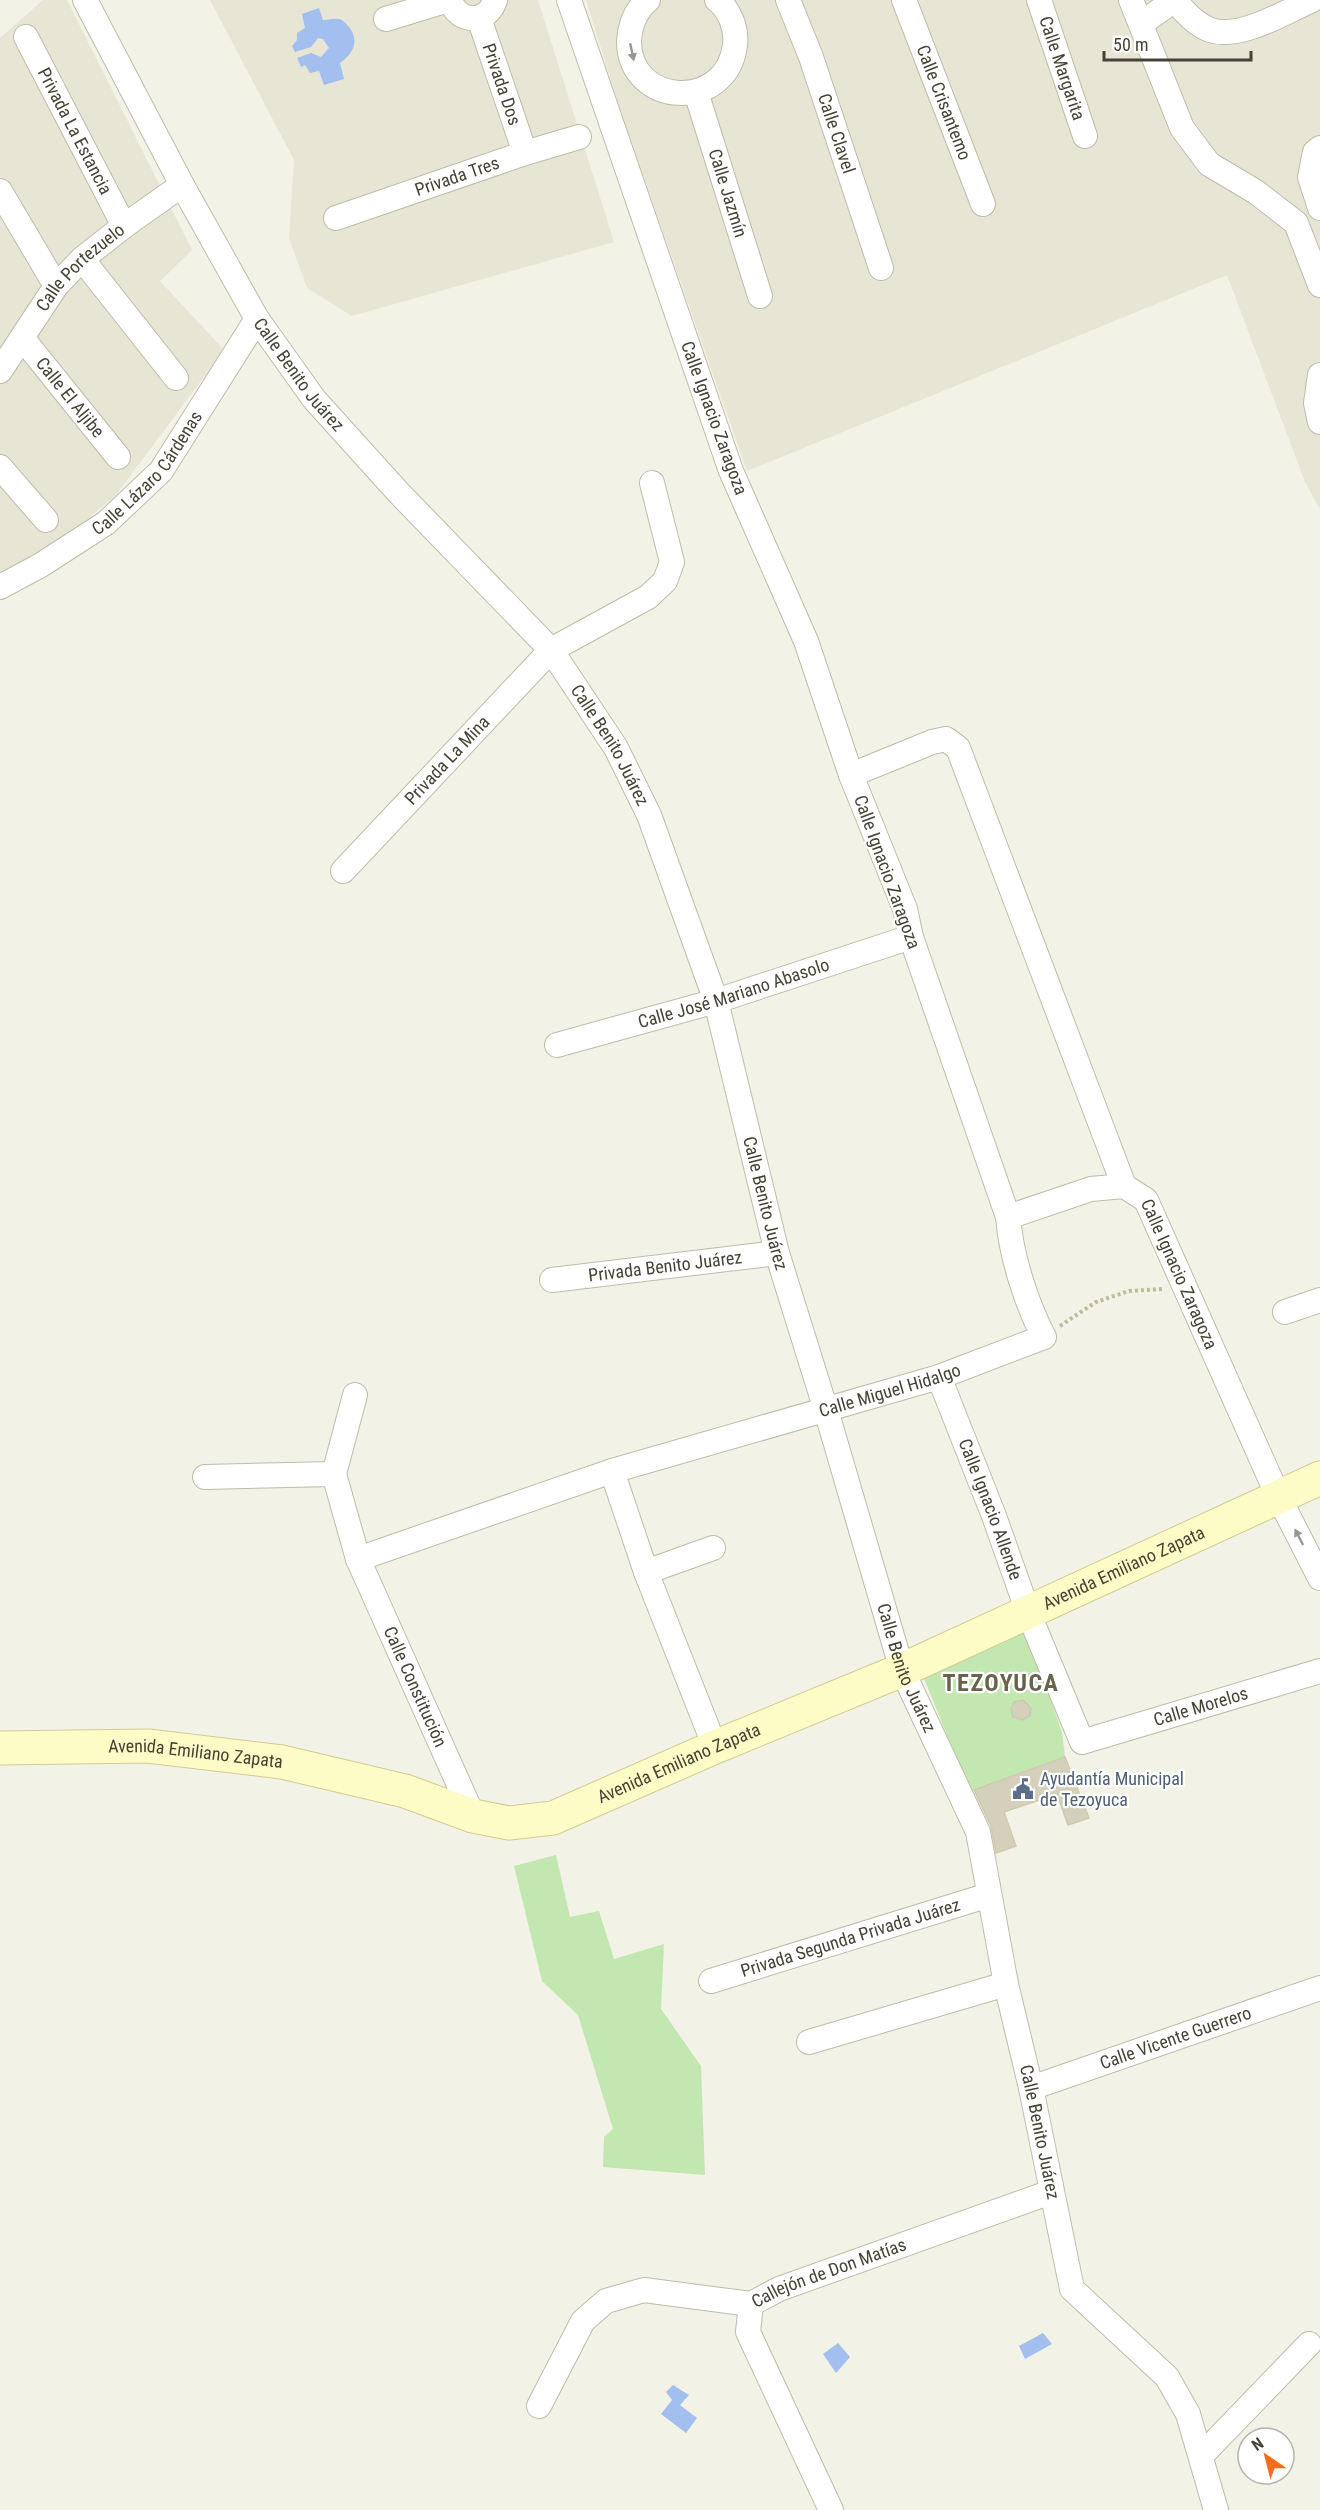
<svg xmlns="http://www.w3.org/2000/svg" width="1320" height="2510" font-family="'Roboto Condensed',sans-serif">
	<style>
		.residential { fill: #e7e5d4 }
		.green { fill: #c2e7b0 }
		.water { fill: #a3bfef }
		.building { fill: #d4d0bc; stroke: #cfcaaf; stroke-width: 1.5 }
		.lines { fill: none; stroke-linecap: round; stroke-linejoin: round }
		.street-casing { stroke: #bebca9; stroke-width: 26 }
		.secondary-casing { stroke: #cfcd94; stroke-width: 35 }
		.path { stroke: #c0bb9b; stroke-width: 4; stroke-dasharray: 3 3; stroke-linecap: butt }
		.street { stroke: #fff; stroke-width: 24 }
		.secondary { stroke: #fefcc6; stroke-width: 33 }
		.oneway { fill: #999890 }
		.labels { text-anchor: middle; stroke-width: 4.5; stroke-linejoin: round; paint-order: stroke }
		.street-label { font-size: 18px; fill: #464336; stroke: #fff }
		.service-label { font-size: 18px; fill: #4e5e75; stroke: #fff; text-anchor: start }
		.district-label { font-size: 24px; font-weight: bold; letter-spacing: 1.5px; fill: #68634d; stroke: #fff }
	</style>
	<rect width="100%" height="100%" fill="#f3f2e6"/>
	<g class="residential">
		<polygon points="43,0 67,0 192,250 160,281 224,350 116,495 68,535 0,574 0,38"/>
		<polygon points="210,0 538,0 614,242 352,316 307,288 289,238 294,160"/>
		<polygon points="586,0 1320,0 1320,509 1305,482 1227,275 747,471 621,112"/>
	</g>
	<g class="green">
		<polygon points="1026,1629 1062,1732 1065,1757 970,1792 923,1676"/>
		<polygon points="556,1855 570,1917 599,1911 614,1959 664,1944 661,2009 701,2066 705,2175 603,2167 604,2137 613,2129 578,2015 542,1981 514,1866"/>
	</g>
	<g class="water">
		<path d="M 319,8 L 323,20 C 328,20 333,18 338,19 C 342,19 347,24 349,27 C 360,41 353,54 340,63 L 344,79 L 324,85 L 319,71 L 310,73 L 305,65 L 301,67 L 297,58 L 311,53 L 321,57 L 329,48 L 323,39 L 318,38 L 311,47 L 295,52 L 292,46 L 297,40 L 297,33 L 305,28 L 302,14 Z"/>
		<polygon points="1043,2333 1052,2344 1025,2359 1019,2346"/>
		<polygon points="838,2343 850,2357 836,2373 823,2354"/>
		<polygon points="673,2385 689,2395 680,2405 697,2418 686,2433 661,2414 672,2400 666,2392"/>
	</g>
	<g class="building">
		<polygon points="1023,1700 1031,1708 1030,1716 1022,1720 1013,1717 1011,1709 1014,1702"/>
		<polygon points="1065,1757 1089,1818 1068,1825 1057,1794 1004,1812 1016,1846 996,1853 991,1826 974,1790"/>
	</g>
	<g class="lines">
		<defs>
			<g id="street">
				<path id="s1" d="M 85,0 L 182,185 L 257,319 L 314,399 L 398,492 L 551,650 L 616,748 L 649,815 L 716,1001 L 777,1253 L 826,1410 L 902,1670 L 978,1832 L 1006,1984 L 1031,2088 L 1072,2289 L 1167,2377 L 1188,2414 L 1216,2510"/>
				<path d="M 450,0 C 458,24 488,24 495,0"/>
				<path d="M 648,0 C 636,10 630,25 629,41 C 629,107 727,112 735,45 C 737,29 730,10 717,0"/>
				<path id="s2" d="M 788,0 L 811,57 L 881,268"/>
				<path id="s3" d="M 904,0 L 983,204"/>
				<path id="s4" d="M 1039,0 L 1085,136"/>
				<polyline points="1131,0 1182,128 1209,164 1256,192 1296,223 1320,285"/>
				<path d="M 1174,0 C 1185,12 1195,24 1210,30 C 1240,40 1285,12 1312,0"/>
				<path id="s5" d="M 479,18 L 525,153"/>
				<polyline points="386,19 448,0"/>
				<polyline points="1141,24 1174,0"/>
				<path id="s6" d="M 26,37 L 124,226"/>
				<path id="s7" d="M 696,92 L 760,296"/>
				<polyline points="1320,148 1315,152 1310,177 1320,208"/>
				<polyline points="0,191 56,286"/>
				<path id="s8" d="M 336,218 L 525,153 L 579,137"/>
				<polyline points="82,259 176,378"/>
				<path id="s9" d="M 23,339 L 118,457"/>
				<path id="s10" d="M 0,371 L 56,286 L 82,259 L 124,226 L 182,185"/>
				<polyline points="1320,375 1316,403 1320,422"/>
				<polyline points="0,467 46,520"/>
				<path id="s11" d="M 0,587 L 41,565 L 106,523 L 161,471 L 257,319"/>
				<polyline points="851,775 932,742 946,739 958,748 1124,1186"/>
				<path id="s12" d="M 343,871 L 551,650 L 648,597 L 665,581 L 672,562 L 652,483"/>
				<path id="s13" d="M 557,1045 L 716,1001 L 911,937"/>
				<path id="s14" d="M 1008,1217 L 1091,1189 L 1124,1186 L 1146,1200 L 1278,1496 L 1320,1578"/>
				<path id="s15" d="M 552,1280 L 777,1253"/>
				<polyline points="1285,1312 1320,1300"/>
				<path id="s16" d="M 939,1377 L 994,1516 L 1028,1612 L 1082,1742 L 1320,1671"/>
				<path id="s17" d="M 355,1395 L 334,1474 L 358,1559 L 473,1816"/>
				<polyline points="612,1471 646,1572 715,1747"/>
				<polyline points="205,1477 334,1474"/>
				<path id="s18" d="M 358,1559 L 612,1471 L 939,1377 L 1044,1337 C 1026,1303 1011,1255 1008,1217 L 911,937 L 905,909 L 851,775 L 806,641 L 731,471 L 569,0"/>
				<polyline points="646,1572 713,1548"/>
				<path id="s19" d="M 711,1981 L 989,1895"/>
				<polyline points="809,2042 1006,1984"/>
				<path id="s20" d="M 1031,2088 L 1320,1988"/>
				<path id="s21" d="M 751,2304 L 779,2289 L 1051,2192"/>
				<polyline points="751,2304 748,2332 831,2510"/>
				<polyline points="539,2406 583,2321 606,2301 644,2290 751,2304"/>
				<polyline points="1201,2456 1309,2344"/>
			</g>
			<g id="secondary">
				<path id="s22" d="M 0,1748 L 148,1746 L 282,1762 L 405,1791 L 473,1816 L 509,1823 L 553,1818 L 715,1747 L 902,1670 L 1320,1478"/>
			</g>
		</defs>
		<use href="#street" class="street-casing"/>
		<use href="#secondary" class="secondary-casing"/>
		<polyline class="path" points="1060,1326 1096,1302 1129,1291 1163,1289"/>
		<use href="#street" class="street"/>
		<use href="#secondary" class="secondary"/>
	</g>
	<defs><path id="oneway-solid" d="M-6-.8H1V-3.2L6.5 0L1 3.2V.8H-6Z" transform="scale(1.5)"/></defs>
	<g class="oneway">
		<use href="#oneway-solid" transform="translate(632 52) rotate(78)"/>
		<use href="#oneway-solid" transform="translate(1299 1537) rotate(-117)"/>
	</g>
	<defs>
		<symbol id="civic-bare" viewBox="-9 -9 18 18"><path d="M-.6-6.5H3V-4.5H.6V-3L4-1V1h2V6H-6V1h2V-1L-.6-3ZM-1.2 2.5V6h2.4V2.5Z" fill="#5c6f8a" stroke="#fff" stroke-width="2.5" paint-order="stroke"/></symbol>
	</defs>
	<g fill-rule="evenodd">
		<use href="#civic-bare" x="1008" y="1774" width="30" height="30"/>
	</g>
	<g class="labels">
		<g class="street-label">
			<text dy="6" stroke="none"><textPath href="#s4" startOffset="72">Calle Margarita</textPath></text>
			<text dy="6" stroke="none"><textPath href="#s5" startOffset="70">Privada Dos</textPath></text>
			<text dy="6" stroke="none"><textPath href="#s3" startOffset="110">Calle Crisantemo</textPath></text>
			<text dy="6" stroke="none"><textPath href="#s6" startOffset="106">Privada La Estancia</textPath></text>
			<text dy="6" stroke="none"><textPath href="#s2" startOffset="142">Calle Clavel</textPath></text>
			<text dy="6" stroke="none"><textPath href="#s8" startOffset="128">Privada Tres</textPath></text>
			<text dy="6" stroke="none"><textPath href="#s7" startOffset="106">Calle Jazmín</textPath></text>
			<text dy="6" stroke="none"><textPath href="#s10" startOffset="132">Calle Portezuelo</textPath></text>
			<text dy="6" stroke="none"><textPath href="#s1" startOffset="432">Calle Benito Juárez</textPath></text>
			<text dy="6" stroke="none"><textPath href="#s9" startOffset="75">Calle El Aljibe</textPath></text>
			<text transform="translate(714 418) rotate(70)" y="6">Calle Ignacio Zaragoza</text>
			<text dy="6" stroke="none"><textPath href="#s11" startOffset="189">Calle Lázaro Cárdenas</textPath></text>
			<text dy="6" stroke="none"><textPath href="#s1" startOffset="918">Calle Benito Juárez</textPath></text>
			<text dy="6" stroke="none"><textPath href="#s12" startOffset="152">Privada La Mina</textPath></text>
			<text transform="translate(887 872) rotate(70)" y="6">Calle Ignacio Zaragoza</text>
			<text dy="6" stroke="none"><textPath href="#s13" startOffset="184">Calle José Mariano Abasolo</textPath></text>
			<text dy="6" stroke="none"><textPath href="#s1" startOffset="1404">Calle Benito Juárez</textPath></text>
			<text dy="6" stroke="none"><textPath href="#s15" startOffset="114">Privada Benito Juárez</textPath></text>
			<text dy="6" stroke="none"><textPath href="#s14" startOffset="228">Calle Ignacio Zaragoza</textPath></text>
			<text dy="6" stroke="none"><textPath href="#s18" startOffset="558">Calle Miguel Hidalgo</textPath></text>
			<text dy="6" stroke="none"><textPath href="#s16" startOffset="142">Calle Ignacio Allende</textPath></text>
			<text dy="6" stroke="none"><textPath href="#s22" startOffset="1186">Avenida Emiliano Zapata</textPath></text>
			<text dy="6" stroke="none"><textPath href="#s1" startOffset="1890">Calle Benito Juárez</textPath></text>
			<text dy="6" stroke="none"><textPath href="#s17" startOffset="310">Calle Constitución</textPath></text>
			<text dy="6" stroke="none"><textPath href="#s16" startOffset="516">Calle Morelos</textPath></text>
			<text dy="6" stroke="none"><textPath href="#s22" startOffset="196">Avenida Emiliano Zapata</textPath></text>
			<text dy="6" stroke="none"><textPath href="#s22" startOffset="700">Avenida Emiliano Zapata</textPath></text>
			<text dy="6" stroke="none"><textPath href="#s19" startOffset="146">Privada Segunda Privada Juárez</textPath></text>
			<text dy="6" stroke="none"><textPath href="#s20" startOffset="153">Calle Vicente Guerrero</textPath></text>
			<text dy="6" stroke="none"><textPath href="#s1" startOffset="2376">Calle Benito Juárez</textPath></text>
			<text dy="6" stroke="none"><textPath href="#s21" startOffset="84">Callejón de Don Matías</textPath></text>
		</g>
		<g class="service-label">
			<text x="1040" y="1785">Ayudantía Municipal<tspan x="1040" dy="21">de Tezoyuca</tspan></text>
		</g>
		<g class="district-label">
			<text x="1001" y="1691">TEZOYUCA</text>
		</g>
	</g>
	<g transform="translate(1266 2456) rotate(325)"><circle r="28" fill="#ffffff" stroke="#b5b4af" stroke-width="1.5"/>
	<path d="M0-4.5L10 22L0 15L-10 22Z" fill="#f66c1a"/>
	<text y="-9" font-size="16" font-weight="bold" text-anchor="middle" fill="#464336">N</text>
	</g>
	<path d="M1104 51v9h147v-9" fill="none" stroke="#464336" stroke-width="3"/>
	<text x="1113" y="51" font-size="18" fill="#464336" stroke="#ffffff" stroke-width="4.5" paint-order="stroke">50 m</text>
</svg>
